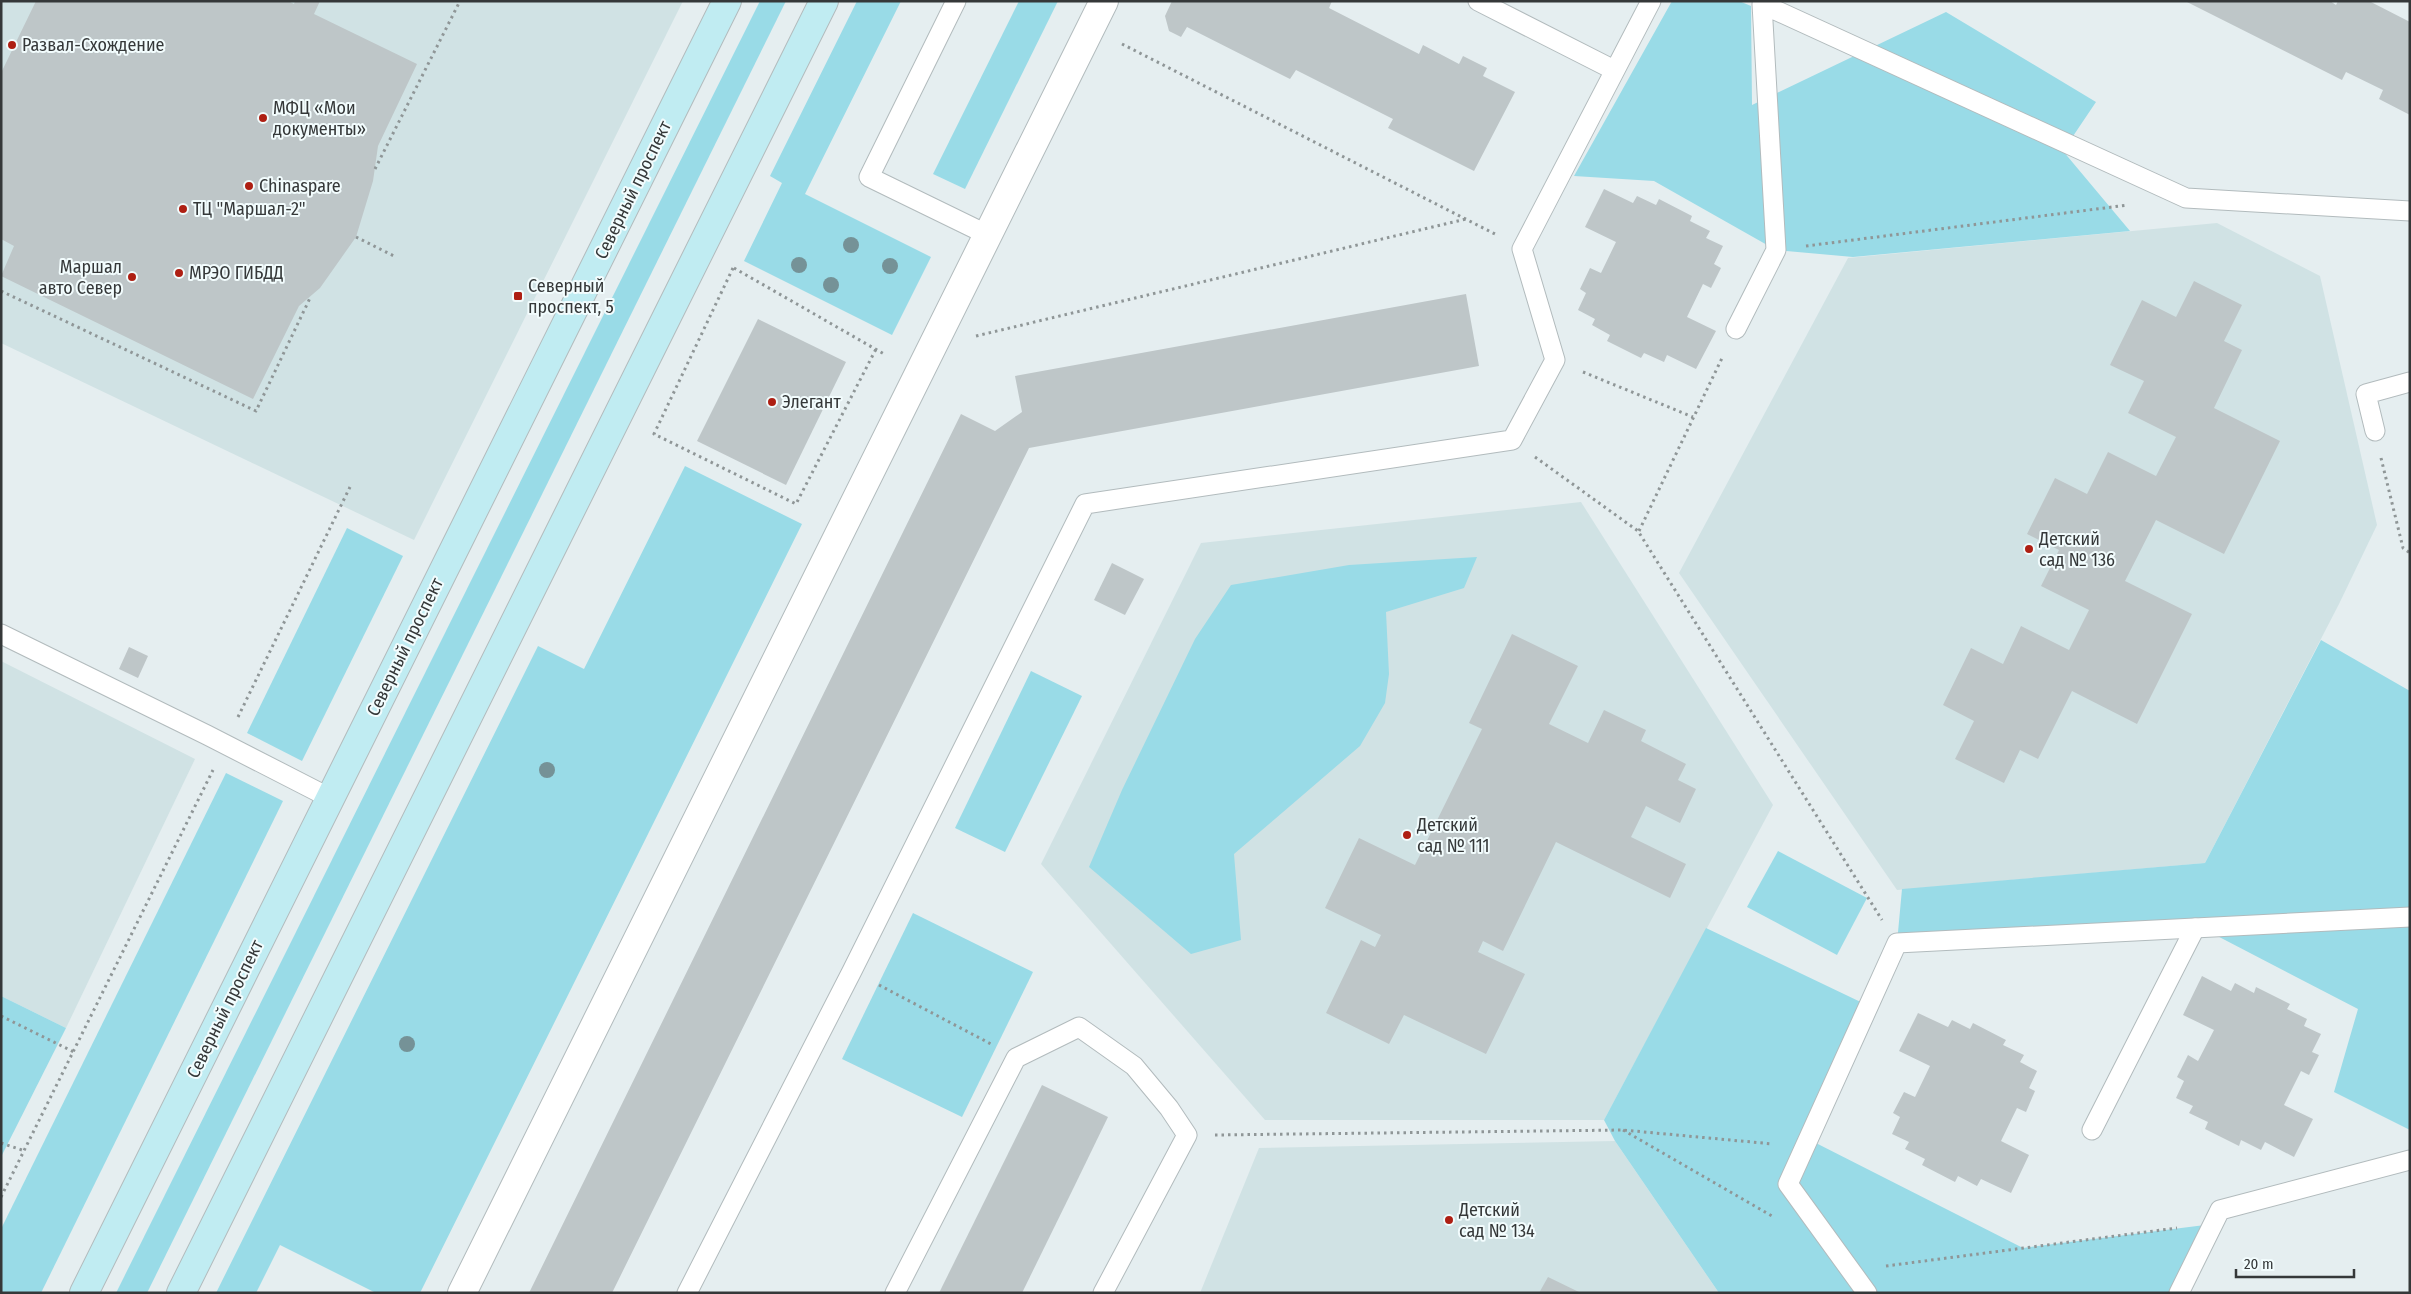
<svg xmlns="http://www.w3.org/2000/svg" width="2411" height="1294" font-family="'Fira Sans Condensed',sans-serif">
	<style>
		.built { fill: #d0e2e4 }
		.green { fill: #99dbe7 }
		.building { fill: #bec6c8 }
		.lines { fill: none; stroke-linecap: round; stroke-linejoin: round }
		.lane-casing { stroke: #b2bbbd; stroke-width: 21 }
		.street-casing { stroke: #b2bbbd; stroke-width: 30 }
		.secondary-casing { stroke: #b2bbbd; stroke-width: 30 }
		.path { stroke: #8f9697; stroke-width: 3; stroke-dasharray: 2.5 4; stroke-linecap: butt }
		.lane { stroke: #fff; stroke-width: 19 }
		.street { stroke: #fff; stroke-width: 28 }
		.secondary { stroke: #c0ecf2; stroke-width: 28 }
		.tree { fill: #759297 }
		.poi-dot { fill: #ae1f13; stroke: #f2fcfd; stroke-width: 2 }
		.labels { text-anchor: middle; stroke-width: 4; stroke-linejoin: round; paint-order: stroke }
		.poi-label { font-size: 18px; fill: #353839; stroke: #f2fcfd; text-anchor: start }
		.street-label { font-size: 18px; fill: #353839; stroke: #f2fcfd }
	</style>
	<rect width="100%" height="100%" fill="#e5eef0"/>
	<g class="built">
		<polygon points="1,1 683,1 414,540 1,343"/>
		<polygon points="2217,223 2320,276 2377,525 2339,604 2205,863 1897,890 1679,573 1848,258"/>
		<polygon points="1581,502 1773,805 1604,1120 1265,1120 1041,864 1201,543"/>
		<polygon points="1,661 195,759 66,1028 1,996"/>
		<polygon points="1615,1141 1719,1293 1200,1293 1259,1148"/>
	</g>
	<g class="green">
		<polygon points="760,1 786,1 147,1293 116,1293"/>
		<polygon points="857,1 901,1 805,194 931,257 892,335 744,261 782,183 770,176"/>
		<polygon points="1019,1 1058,1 965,189 933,174"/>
		<polygon points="1672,1 1739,1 1751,6 1752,105 1946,12 2096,102 2063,151 2130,231 1853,257 1776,250 1654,181 1574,176"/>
		<polygon points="685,466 802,524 420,1293 376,1293 280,1245 256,1293 216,1293 538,646 584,669"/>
		<polygon points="347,528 403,556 302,761 247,733"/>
		<polygon points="1477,557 1464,588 1386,612 1389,674 1385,703 1360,746 1234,854 1241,940 1191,954 1089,867 1122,790 1195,639 1231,585 1349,565"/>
		<polygon points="2321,640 2410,691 2410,1130 2334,1092 2358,1009 2200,927 1897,943 1902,889 2205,863"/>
		<polygon points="1031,671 1082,696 1005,852 955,828"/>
		<polygon points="226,773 283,801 41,1293 1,1293 1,1229"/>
		<polygon points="1778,851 1867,898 1837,955 1747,907"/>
		<polygon points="913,913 1033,972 962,1117 842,1059"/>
		<polygon points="1706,928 1869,1006 1808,1139 2023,1248 2213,1224 2174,1293 1719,1293 1615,1141 1604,1120"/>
		<polygon points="1,996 66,1028 1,1157"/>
	</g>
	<g class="building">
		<polygon points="36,1 288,1 294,4 295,1 320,1 314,14 417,64 378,146 373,181 356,237 320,288 299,306 253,399 1,276 14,246 1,239 1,73"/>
		<polygon points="1172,1 1332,1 1329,8 1419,54 1423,45 1459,64 1463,56 1487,68 1483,76 1515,92 1474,171 1388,128 1393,119 1296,70 1290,79 1187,27 1181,37 1169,31 1165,16"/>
		<polygon points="2185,1 2330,1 2336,5 2338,1 2369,1 2410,22 2410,115 2379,99 2383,90 2346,72 2342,80"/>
		<polygon points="1604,189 1633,203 1637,196 1656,205 1659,199 1692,216 1690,221 1710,231 1706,238 1723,246 1714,264 1721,268 1711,288 1703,284 1687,317 1716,331 1696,369 1667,355 1664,362 1644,353 1641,358 1607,341 1610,335 1592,325 1595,319 1578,310 1586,293 1580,289 1590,268 1601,273 1616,242 1585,227"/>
		<polygon points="2194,281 2242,305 2224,341 2242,350 2214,408 2280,441 2224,554 2156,520 2125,581 2192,614 2137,724 2072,691 2038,759 2020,750 2004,783 1955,759 1974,721 1943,705 1971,648 2003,664 2021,626 2069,650 2089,610 2041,586 2059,550 2027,534 2055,478 2087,494 2108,452 2156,476 2176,437 2128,413 2144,381 2110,365 2142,300 2176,317"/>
		<polygon points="1466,294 1479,366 1029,448 612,1293 529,1293 961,414 995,431 1022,412 1015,376"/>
		<polygon points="758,319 846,362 786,485 697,441"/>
		<polygon points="1112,563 1144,579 1125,615 1094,600"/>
		<polygon points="1512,634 1578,666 1549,724 1588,743 1604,710 1646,730 1641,741 1686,764 1678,780 1696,789 1680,823 1646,806 1631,837 1686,864 1670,898 1556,842 1503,951 1483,941 1478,952 1525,974 1486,1054 1404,1015 1389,1044 1326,1013 1361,940 1375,947 1381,935 1325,908 1359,838 1415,865 1482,729 1469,723"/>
		<polygon points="129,647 148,656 138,678 119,669"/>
		<polygon points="2202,976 2231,991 2235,983 2254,993 2256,987 2290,1004 2287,1009 2307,1019 2304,1026 2321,1034 2312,1052 2319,1055 2309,1075 2301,1071 2284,1105 2313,1119 2294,1157 2265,1142 2261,1150 2241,1140 2239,1146 2205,1129 2208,1122 2189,1113 2193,1106 2176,1098 2184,1081 2177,1077 2188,1055 2198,1061 2214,1030 2183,1015"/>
		<polygon points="1918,1013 1948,1027 1952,1020 1970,1029 1973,1023 2006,1040 2003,1045 2024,1055 2020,1062 2037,1071 2029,1088 2035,1091 2026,1112 2017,1108 2001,1141 2029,1155 2011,1193 1981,1179 1977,1186 1958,1176 1955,1182 1922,1165 1925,1159 1905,1149 1909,1142 1892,1134 1900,1117 1893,1113 1904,1092 1915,1097 1930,1066 1899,1051"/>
		<polygon points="1042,1085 1108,1117 1074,1187 1022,1293 939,1293"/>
		<polygon points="1548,1277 1581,1293 1539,1293"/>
	</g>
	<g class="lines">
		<defs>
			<g id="lane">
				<polyline points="956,1 869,177 988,235"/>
				<polyline points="1478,1 1614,70"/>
				<polyline points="1736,329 1776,250 1762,4 2186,198 2410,211"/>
				<polyline points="2375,431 2366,394 2410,382"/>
				<polyline points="1,634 207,735 330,798"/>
				<polyline points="2092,1130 2195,928"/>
				<polyline points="687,1293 852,971 1085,504 1512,440 1555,360 1522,249 1651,1"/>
				<polyline points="895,1293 1016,1058 1079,1027 1134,1066 1169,1108 1187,1135 1103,1293"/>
				<polyline points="1867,1293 1788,1184 1897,943 2410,917"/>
				<polyline points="2179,1293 2220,1210 2410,1160"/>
			</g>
			<polyline id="street" points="462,1293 1104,1"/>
			<g id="secondary">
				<polyline points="84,1293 727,1"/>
				<polyline points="181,1293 824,1"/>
			</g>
		</defs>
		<use href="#lane" class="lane-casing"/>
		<use href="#street" class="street-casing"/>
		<use href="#secondary" class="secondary-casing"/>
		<g class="path">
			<polyline points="1122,44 1495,234"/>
			<polyline points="375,169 460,1"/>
			<polyline points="356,237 396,257"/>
			<polyline points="1806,246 2128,205"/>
			<polyline points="733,268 654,434 796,504 876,349"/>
			<polyline points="734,268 884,354"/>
			<polyline points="1,291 256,411 311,296"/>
			<polyline points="976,336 1466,219"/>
			<polyline points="1583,372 1693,417"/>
			<polyline points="1535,457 1638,531 1882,920"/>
			<polyline points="2381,458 2403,548 2410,553"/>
			<polyline points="1639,531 1723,356"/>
			<polyline points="238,717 350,487"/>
			<polyline points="879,985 991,1044"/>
			<polyline points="1,1016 74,1052"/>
			<polyline points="1623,1130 1772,1216"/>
			<polyline points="1215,1135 1623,1130 1773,1144"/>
			<polyline points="1,1143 25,1151"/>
			<polyline points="1,1197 213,770"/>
			<polyline points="1886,1266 2177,1228"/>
		</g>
		<use href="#lane" class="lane"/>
		<use href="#street" class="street"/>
		<use href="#secondary" class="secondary"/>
	</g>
	<g class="tree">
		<circle cx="851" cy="245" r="8"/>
		<circle cx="799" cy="265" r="8"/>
		<circle cx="890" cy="266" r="8"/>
		<circle cx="831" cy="285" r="8"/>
		<circle cx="547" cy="770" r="8"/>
		<circle cx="407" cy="1044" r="8"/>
	</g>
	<g class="poi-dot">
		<circle cx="12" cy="45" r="5"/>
		<circle cx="263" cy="118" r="5"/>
		<circle cx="249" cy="186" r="5"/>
		<circle cx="183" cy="209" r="5"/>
		<circle cx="179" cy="273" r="5"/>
		<circle cx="132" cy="277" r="5"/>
		<rect x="513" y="291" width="10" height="10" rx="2.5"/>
		<circle cx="772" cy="402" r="5"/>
		<circle cx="2029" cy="549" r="5"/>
		<circle cx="1407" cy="835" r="5"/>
		<circle cx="1449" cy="1220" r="5"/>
	</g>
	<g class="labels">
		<g class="poi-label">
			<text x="22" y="51">Развал-Схождение</text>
			<text x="273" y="114">МФЦ «Мои<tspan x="273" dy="21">документы»</tspan></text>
			<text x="259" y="192">Chinaspare</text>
			<text x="193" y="215">ТЦ "Маршал-2"</text>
			<text x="122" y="273" text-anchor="end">Маршал<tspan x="122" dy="21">авто Север</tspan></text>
			<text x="189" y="279">МРЭО ГИБДД</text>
			<text x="528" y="292">Северный<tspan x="528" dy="21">проспект, 5</tspan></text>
			<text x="782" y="408">Элегант</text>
			<text x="2039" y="545">Детский<tspan x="2039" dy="21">сад № 136</tspan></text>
			<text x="1417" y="831">Детский<tspan x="1417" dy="21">сад № 111</tspan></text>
			<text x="1459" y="1216">Детский<tspan x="1459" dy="21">сад № 134</tspan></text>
		</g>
		<g class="street-label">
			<text transform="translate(633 190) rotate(-64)" y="6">Северный проспект</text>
			<text transform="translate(405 647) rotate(-64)" y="6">Северный проспект</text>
			<text transform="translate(225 1009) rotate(-64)" y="6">Северный проспект</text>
		</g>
	</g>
	<rect width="2411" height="1294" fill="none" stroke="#353839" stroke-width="5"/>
	<path d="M2236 1269v8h118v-8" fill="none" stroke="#353839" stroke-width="2.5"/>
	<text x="2244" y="1269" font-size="15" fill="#353839" stroke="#f2fcfd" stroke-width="4" paint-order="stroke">20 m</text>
</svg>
